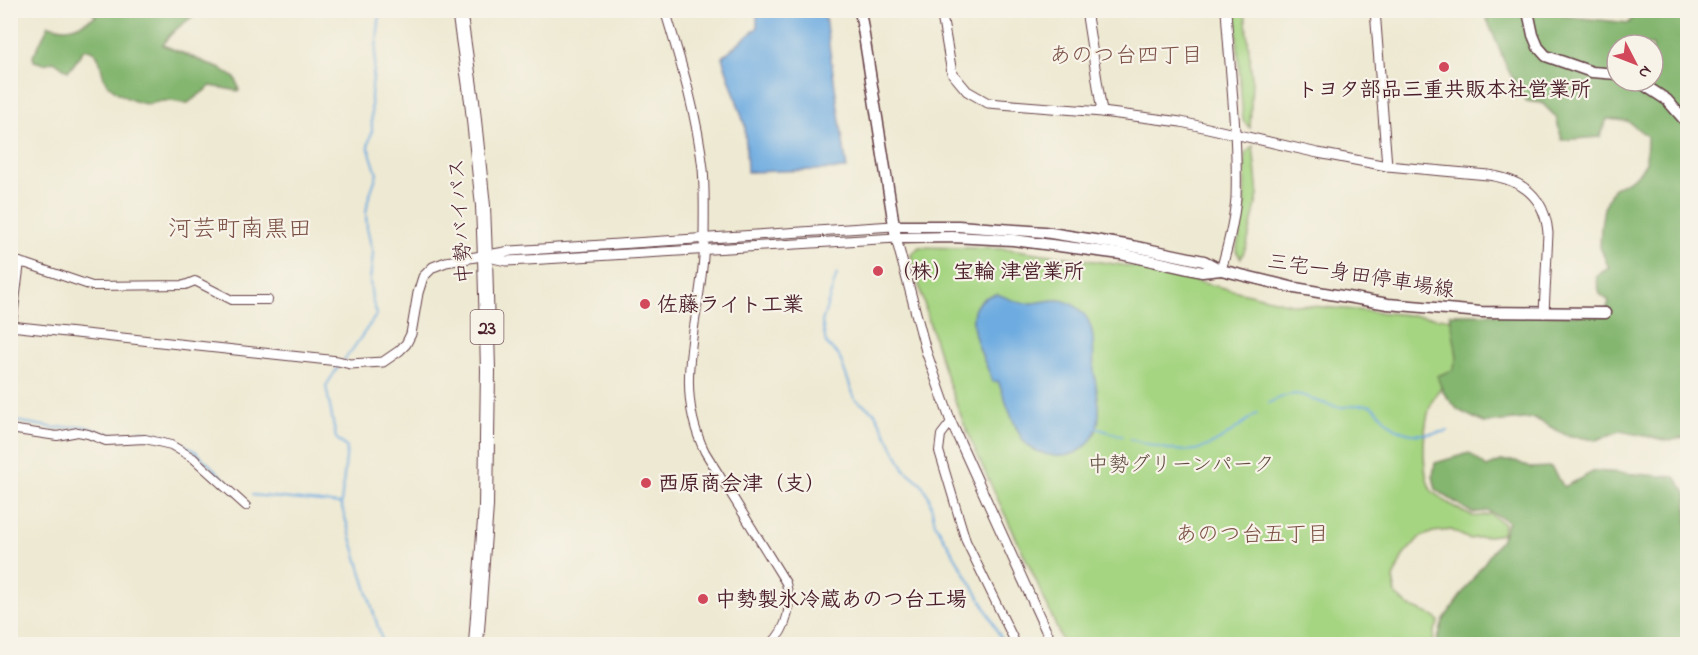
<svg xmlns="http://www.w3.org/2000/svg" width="1698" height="655" font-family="'Indie Flower','Klee One',sans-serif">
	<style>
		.green { fill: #a6d582; stroke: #787a56; stroke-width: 1.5 }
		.forest { fill: #84b670; stroke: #676a4e; stroke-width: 1.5; fill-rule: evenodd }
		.water { fill: #6dabe0; stroke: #5c6586; stroke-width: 1.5 }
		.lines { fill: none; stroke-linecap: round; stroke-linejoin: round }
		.stream { stroke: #6dabe0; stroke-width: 2 }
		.minor-casing { stroke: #633d44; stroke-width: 10 }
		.tertiary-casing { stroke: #633d44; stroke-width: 11 }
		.secondary-casing { stroke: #633d44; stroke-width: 13 }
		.trunk-casing { stroke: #633d44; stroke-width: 16 }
		.minor { stroke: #fff; stroke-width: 8 }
		.tertiary { stroke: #fff; stroke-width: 9 }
		.secondary { stroke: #fff; stroke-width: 10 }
		.trunk { stroke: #fff; stroke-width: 14 }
		.poi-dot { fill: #d1495b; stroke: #f7f3e8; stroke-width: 2 }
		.labels { text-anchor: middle; stroke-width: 4.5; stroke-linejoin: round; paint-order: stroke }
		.shield { fill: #f7f3e8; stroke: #7e5f64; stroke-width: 1.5 }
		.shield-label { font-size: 20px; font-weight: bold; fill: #4a1f2b }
		.poi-label { font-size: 21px; font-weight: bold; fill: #4a1f2b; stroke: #f7f3e8; text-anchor: start }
		.street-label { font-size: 21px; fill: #4a1f2b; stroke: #f7f3e8 }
		.park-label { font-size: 21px; fill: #614c41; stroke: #f7f3e8 }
		.neighbourhood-label { font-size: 22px; fill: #7b5145; stroke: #f7f3e8 }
		.quarter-label { font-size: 24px; fill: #7b5145; stroke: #f7f3e8 }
	</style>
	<rect width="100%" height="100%" fill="#f7f3e8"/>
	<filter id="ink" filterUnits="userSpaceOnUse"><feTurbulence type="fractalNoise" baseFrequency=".0167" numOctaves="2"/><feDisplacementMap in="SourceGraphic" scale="12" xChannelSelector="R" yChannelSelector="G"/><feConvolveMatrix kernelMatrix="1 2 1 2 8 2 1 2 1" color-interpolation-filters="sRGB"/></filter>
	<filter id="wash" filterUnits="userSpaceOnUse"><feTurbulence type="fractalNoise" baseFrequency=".008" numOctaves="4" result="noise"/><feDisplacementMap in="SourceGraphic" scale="24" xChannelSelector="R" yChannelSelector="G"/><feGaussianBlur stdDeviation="1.35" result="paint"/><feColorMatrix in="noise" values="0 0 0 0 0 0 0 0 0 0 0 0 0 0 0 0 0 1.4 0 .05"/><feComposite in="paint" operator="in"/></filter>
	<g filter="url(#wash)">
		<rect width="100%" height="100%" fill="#eee9d2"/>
		<g class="green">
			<polygon points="1235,11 1245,11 1252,79 1250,128 1243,121"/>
			<polygon points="1253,146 1258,195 1247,245 1241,258 1236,251 1244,216 1245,154"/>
			<path d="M 919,247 L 1009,249 L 1136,267 L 1291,304 L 1462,320 L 1464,374 C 1456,379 1447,383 1440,389 C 1422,408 1420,465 1430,488 C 1433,495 1464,513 1472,516 C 1477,517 1485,515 1490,514 L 1504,524 L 1502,534 L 1469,539 L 1451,530 L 1433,532 L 1419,538 L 1403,556 L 1393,578 L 1396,595 L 1409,606 L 1436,617 L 1439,622 L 1434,632 L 1433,644 L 1063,644 C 1037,576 1002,512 973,445 C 946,384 928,320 911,255 Z"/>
		</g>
		<g class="forest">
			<path d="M 91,11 L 199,11 C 187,22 170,31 163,45 L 223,70 L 236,79 L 239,91 L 211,86 L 188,103 C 180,103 172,100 164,101 C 158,101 152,104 146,104 C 132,102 118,94 108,85 C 98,75 105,49 85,49 C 78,55 77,63 68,71 L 54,61 L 44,64 L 34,61 L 33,56 L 49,25 C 68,32 79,26 96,16 Z"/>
			<path d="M 1485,11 L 1563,11 L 1563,16 L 1629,23 L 1637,11 L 1687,11 L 1687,436 L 1670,441 L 1620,431 L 1596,440 L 1566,435 L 1534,418 L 1484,423 L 1458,410 L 1443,392 L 1437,376 L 1453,370 L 1457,357 L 1450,314 L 1605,315 L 1609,301 L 1600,294 L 1596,276 L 1609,268 L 1600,247 L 1601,226 L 1604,208 L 1613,189 L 1637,175 L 1646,163 L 1647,136 L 1627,121 L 1607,119 L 1600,137 L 1562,140 L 1556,117 L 1542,103 L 1526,101 L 1507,68 L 1486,17 ZM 1617,45 L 1653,45 L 1653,81 L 1617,81 Z"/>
			<polygon points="1469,453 1487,467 1501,461 1516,461 1530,468 1551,467 1564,487 1595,471 1675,477 1687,494 1687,644 1436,644 1444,619 1502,538 1508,521 1488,511 1472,513 1436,490 1433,476 1435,463"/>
		</g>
		<g class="water">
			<polygon points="757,11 824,11 847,169 747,172 745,126 722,57 757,28"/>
			<path d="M 997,294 C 1006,297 1014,302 1023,303 C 1045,305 1059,291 1080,310 C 1098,326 1092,348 1094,370 C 1095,383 1099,397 1099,411 C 1100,438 1082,458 1055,456 C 1044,455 1029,449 1023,440 C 1014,428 1004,396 998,381 L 993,382 C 983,355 951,302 997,294 Z"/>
		</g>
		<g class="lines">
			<g class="stream">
				<polyline points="837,274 822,322 826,343 839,356 855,399 875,413 905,470 921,483 929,497 935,523 985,607 1004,644"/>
				<polyline points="344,360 352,350 377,314 372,300 370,280 373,254 367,228 366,214 368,200 377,174 368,146 372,131 371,96 379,22 379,10"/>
				<polyline points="340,364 326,386 336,438 347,448 341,504 383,644"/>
				<path d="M 1269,403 C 1305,383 1306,403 1339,407 C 1349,408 1362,402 1371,406 C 1378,410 1382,417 1388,422 C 1406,440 1426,434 1448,431"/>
				<polyline points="10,420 55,428 83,426 104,433 124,435 140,431 167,436 194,450 240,494"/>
				<polyline points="1096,428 1122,436"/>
				<path d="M 1130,439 C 1198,460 1202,454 1257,413"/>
				<polyline points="252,495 341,504"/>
			</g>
		</g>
	</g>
	<g filter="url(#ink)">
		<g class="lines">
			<defs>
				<g id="minor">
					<path d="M 704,249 C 701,320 671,384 705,452 L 786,583 C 792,605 788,628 771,644"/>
					<polyline points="10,261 27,264 92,286 185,285 195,281 232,300 268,300"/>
					<polyline points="10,340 20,262"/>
					<polyline points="951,422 941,435 939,451 966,541 1016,644"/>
					<polyline points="10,429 57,436 78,432 88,434 106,441 145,439 171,445 193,458 246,506"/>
				</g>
				<g id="tertiary">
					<path d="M 665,10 C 681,63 697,114 703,169 C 705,193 704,219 704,243"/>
					<path d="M 941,10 L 952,73 L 967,91 L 988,103 L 1102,112 L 1181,122 L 1318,153 L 1387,166 L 1488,175 C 1523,180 1545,197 1548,233 L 1544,313"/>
					<polyline points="1086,10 1102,112"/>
					<polyline points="1375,10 1387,166"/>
					<polyline points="488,257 506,261 527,260 896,238 926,351 951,422 1052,644"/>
					<path d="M 1221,270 C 1228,246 1234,223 1236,198 C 1238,136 1230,73 1226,10"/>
					<polyline points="10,326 338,361 350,364 383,362 399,351 406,344 411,334 418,293 423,277 433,267 446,262 511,251 893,226"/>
				</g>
				<g id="secondary">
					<polyline points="860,10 896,238 952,237 1013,240 1121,254 1202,272 1221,270"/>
					<polyline points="1526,10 1529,16 1533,35 1538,47 1546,56 1592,72 1617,74"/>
					<polyline points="1638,81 1667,100 1688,124"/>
					<polyline points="893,226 958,226 1044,232 1132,246 1204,261 1221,270 1295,288 1388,304 1481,312 1605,313"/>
				</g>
				<polyline id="trunk" points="459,10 472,101 483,206 485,257 488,370 486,506 476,644"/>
			</defs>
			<use href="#minor" class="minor-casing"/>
			<use href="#tertiary" class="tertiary-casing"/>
			<use href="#secondary" class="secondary-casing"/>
			<use href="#trunk" class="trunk-casing"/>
			<use href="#minor" class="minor"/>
			<use href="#tertiary" class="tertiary"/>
			<use href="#secondary" class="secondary"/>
			<use href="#trunk" class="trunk"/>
		</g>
	</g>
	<g class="poi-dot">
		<circle cx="1444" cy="67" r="6"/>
		<circle cx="878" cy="271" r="6"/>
		<circle cx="645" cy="304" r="6"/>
		<circle cx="646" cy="483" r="6"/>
		<circle cx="703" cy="599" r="6"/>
	</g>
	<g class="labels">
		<rect class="shield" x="470.5" y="310" width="33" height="34" rx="4.5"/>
		<g class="shield-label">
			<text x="487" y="334">23</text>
		</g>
		<g class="poi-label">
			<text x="1444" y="96" text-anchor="middle">トヨタ部品三重共販本社営業所</text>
			<text x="890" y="278">（株）宝輪 津営業所</text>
			<text x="657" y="311">佐藤ライト工業</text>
			<text x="658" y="490">西原商会津（支）</text>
			<text x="715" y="606">中勢製氷冷蔵あのつ台工場</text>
		</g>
		<g class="street-label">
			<text transform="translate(460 221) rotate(-94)" y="7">中勢バイパス</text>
			<text transform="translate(1361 275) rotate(9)" y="7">三宅一身田停車場線</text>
		</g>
		<g class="park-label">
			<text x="1181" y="471">中勢グリーンパーク</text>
		</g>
		<g class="neighbourhood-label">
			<text x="1126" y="62">あのつ台四丁目</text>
			<text x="1252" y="541">あのつ台五丁目</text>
		</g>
		<g class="quarter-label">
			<text x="240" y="236">河芸町南黒田</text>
		</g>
	</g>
	<rect width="1698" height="655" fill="none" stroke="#f7f3e8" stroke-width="36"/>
	<g transform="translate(1635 63) rotate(132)"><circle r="28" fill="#f7f3e8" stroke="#b29e9c" stroke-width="1.5"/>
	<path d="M0-4.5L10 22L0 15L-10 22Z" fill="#d1495b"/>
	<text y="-9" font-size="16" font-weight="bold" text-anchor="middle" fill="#4a1f2b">N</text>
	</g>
</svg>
